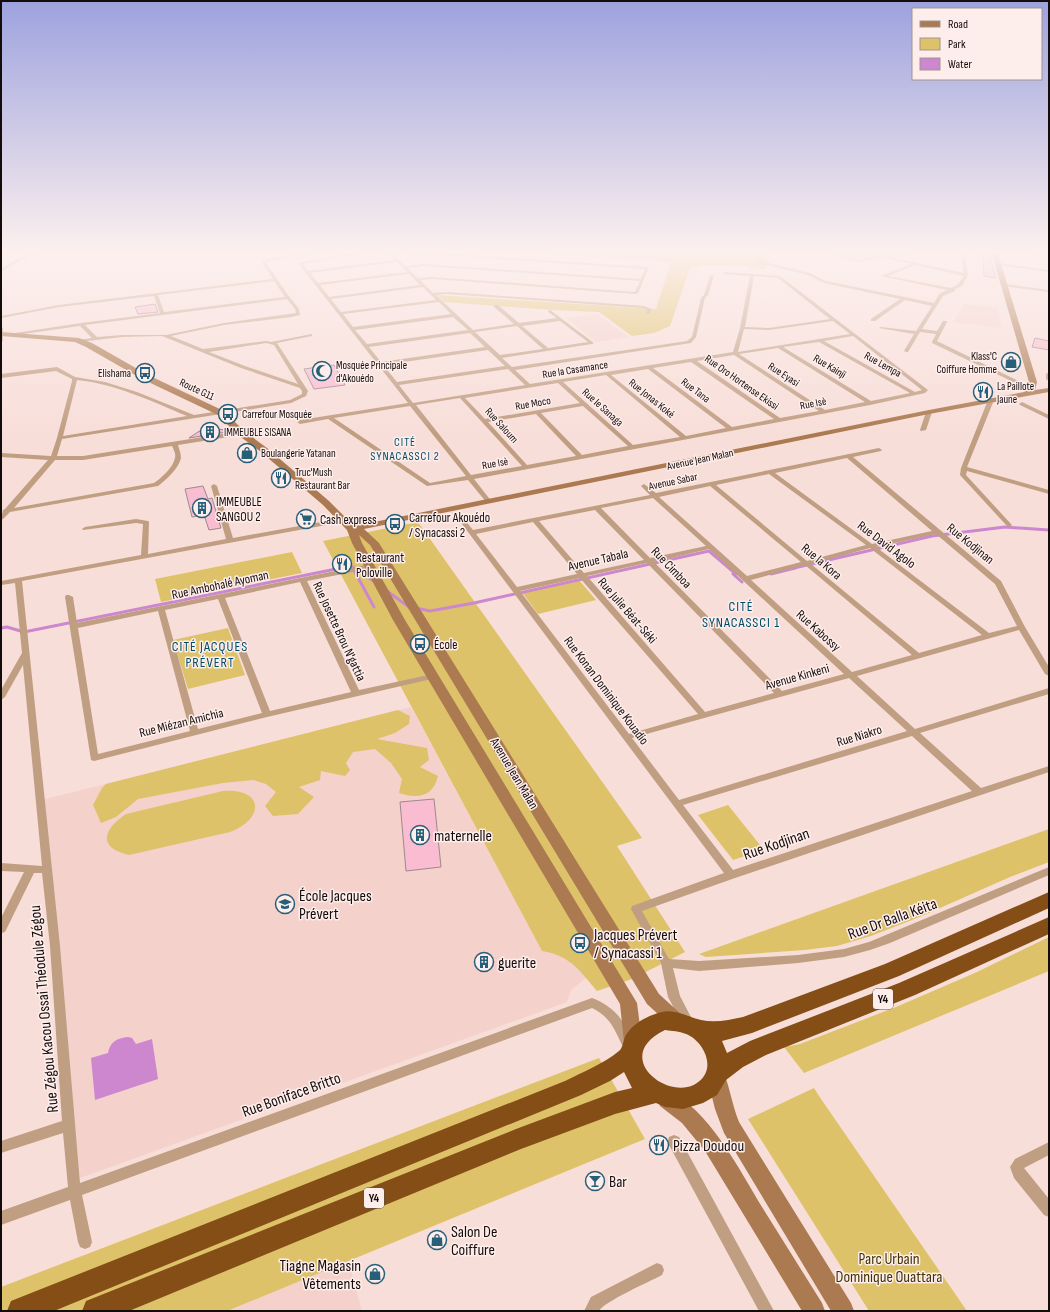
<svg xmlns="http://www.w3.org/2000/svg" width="1050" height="1312" font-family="'Sofia Sans Condensed',sans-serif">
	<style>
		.built { fill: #f4d1cb }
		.green { fill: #dec269 }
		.water { fill: #cc87ce }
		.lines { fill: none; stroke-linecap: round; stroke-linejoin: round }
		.stream { stroke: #cc87ce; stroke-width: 3 }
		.building { fill: #fabcd0; stroke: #9f888f }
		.street { fill: #c09e82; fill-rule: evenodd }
		.secondary { fill: #ac7a50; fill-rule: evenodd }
		.highway { fill: #854e17; fill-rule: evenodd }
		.labels { text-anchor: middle; stroke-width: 3; stroke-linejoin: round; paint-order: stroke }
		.far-poi-label { font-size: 11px; fill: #140c0b; stroke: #feeeeb; text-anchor: start }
		.far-street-label { font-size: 11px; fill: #140c0b; stroke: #feeeeb }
		.far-neighbourhood-label { font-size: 12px; letter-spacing: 1px; fill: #004c68; stroke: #feeeeb }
		.shield { fill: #feeeeb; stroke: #5a504e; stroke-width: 1 }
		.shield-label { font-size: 12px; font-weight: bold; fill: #140c0b }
		.poi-label { font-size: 13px; fill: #140c0b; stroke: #feeeeb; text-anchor: start }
		.street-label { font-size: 13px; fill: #140c0b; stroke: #feeeeb }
		.neighbourhood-label { font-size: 14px; letter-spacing: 1px; fill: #004c68; stroke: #feeeeb }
		.near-poi-label { font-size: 16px; fill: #140c0b; stroke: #feeeeb; text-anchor: start }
		.near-street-label { font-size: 16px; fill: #140c0b; stroke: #feeeeb }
		.near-park-label { font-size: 16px; fill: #403306; stroke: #feeeeb }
	</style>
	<rect width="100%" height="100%" fill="#f8ded9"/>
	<g class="built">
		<polygon points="965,304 998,308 1001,328 953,322"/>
		<polygon points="597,314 629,337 596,342 566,318"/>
		<polygon points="411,707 542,950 554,952 566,958 578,968 586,978 571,990 567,1002 80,1178 42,800"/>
		<polygon points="348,1260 362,1311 225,1311"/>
	</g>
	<g class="green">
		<polygon points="511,251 770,251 766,269 749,268 749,266 703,265 690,268 670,326 654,333 632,336 599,312 552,310 444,302 437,295 656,309 671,262"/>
		<polygon points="820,251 909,251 855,259"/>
		<path d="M 418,522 L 642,838 L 617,846 L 685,952 L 632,979 L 597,991 C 580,971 570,955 542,951 L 323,541 Z"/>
		<polygon points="292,552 302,573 161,602 155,579"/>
		<polygon points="578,579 596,600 538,614 522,592"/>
		<polygon points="228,628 245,675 188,689 173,640"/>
		<path d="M 398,710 L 410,716 L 409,724 L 395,733 L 377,739 L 427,748 L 429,760 L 420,767 L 438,776 C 433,797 418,799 399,793 L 402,779 L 391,763 L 375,749 L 353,752 L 346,763 L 350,770 L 345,776 L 321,771 L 320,780 L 299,787 L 314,797 L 298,814 L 273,816 L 265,806 L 276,792 L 266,784 L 253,780 L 223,783 L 138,799 L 116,817 L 101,823 L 93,805 L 102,788 L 106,784 Z"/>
		<path d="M 223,791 C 263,788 266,818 230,832 L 129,855 C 97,848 103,829 126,814 Z"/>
		<polygon points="728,805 764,850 733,860 698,815"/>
		<polygon points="1049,829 1049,862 1010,877 922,916 871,936 837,946 805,950 706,957 699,954"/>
		<polygon points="1049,937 1049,971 804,1073 784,1047 800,1044 896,1007 977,972"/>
		<polygon points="599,1058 645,1139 227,1311 1,1311 1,1287"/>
		<polygon points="814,1088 819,1096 967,1311 869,1311 748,1119"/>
	</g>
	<path class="water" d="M 128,1037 L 132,1038 L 136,1044 L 152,1039 L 158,1079 L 95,1100 L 91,1058 L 108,1053 C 110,1042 117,1038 128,1037 Z"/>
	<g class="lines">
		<g class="stream">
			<polyline points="794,568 932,536 1005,527 1049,530"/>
			<polyline points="355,572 374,607"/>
			<polyline points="733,574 742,582"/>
			<polyline points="771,574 795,568"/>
			<polyline points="387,591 409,607"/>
			<polyline points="416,608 430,611 474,603 709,551 736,574"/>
			<polyline points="1,628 7,627 24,632 351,566 375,582"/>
		</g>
	</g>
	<g class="building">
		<polygon points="983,251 988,251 996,278 984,276"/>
		<polygon points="155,304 158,312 138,314 135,307"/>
		<polygon points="1035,338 1049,341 1049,350 1032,347"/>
		<polygon points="334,365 345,385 314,389 304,369"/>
		<polygon points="204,428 227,430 227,432 189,438"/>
		<polygon points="203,486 208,499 212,498 221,528 209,530 204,515 192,517 185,489"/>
		<polygon points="434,799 441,867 406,871 400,802"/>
		<polygon points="487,955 492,966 481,969 476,958"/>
	</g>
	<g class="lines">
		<g class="street">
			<polygon points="39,251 43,251 19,261 1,272 1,269 17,259"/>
			<path d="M 319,251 L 326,251 L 269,261 L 266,263 L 288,295 L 299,309 L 300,315 L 292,317 L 224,325 L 171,336 L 203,349 L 266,341 L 271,342 L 312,334 L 312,336 L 277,343 L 308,391 L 306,396 L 291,403 L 62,439 L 57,456 L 83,456 L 241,431 L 244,433 L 241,435 L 178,445 C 179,449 181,453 181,458 C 179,468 166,480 158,486 L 10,512 L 3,519 L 1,520 L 3,510 L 5,509 L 48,460 L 1,457 L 1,453 L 51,456 L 57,438 L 72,381 L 72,379 L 56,371 L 1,378 L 1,374 L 57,367 L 75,377 L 105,382 L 137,392 L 194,415 L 290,400 L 302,394 L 302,391 L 300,388 L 241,368 L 162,336 L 122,337 L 79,342 L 77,341 L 77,340 L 92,338 L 80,326 L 9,336 L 7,335 L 9,334 L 81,323 L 160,313 L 154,296 L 59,307 L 1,318 L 1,316 L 59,305 L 273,279 L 262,263 L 267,259 ZM 274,281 L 285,297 L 164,312 L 158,295 ZM 287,299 L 295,309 L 296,313 L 224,323 L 166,335 L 122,335 L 97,337 L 85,325 ZM 266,343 L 274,345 L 298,384 L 245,366 L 209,352 ZM 77,380 C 116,384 151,401 187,416 L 63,436 ZM 172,446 C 174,450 176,454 175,458 C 173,468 161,478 154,483 L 14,508 L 55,460 L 83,460 Z"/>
			<path d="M 368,251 L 375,251 L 303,264 L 308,271 L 395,260 L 385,251 L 389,251 L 400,260 L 405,266 L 424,264 L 641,279 L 645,269 L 393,252 L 391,251 L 404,251 L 649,267 L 638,293 L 636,294 L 433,279 L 420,280 L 433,293 L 447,292 L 644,306 L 651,309 L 650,313 L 648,314 L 646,313 L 647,310 L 643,308 L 447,294 L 436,295 L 473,330 L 514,324 L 494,307 L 494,305 L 498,305 L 519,323 L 557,318 L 548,312 L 548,311 L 550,310 L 594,343 L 592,344 L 502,358 L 512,367 L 687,341 L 692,337 L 701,298 L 704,295 L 710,276 L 712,275 L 714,276 L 708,295 L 705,298 L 696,337 L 691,343 L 515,370 L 530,384 L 733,352 L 740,328 L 750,276 L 723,274 L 724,272 L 780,276 L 928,390 L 925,393 L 870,405 L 474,479 L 492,502 L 491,503 L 487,503 L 468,480 L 427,486 L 328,419 L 300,424 L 297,422 L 300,420 L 408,403 L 298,263 ZM 397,262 L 407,272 L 318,283 L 310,273 ZM 424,266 L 640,281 L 635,292 L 433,277 L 418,278 L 407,268 ZM 409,274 L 420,285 L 329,297 L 320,285 ZM 754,276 L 778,278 L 830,319 L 769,328 L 745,327 ZM 423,287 L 436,300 L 341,312 L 331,299 ZM 439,302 L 451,314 L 353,327 L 343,314 ZM 453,317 L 468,330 L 367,344 L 355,330 ZM 560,321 L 588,342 L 548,348 L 522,326 ZM 833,321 L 850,334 L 738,352 L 744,329 L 769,330 ZM 517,326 L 543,349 L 500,355 L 475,332 ZM 470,333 L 485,347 L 381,362 L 369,347 ZM 853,336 L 922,390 L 915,392 L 824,341 ZM 819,342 L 910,393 L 871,401 L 783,347 ZM 778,348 L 865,402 L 825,410 L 739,354 ZM 488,350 L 505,366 L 397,382 L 383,365 ZM 734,355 L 819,411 L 780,418 L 697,361 ZM 691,362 L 774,419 L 732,427 L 653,368 ZM 508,369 L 525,385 L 413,403 L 399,385 ZM 648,369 L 726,428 L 686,436 L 611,375 ZM 606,375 L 680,437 L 633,445 L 563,382 ZM 558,383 L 580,403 L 485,419 L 465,398 ZM 460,398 L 522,466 L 471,475 L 416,405 ZM 410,406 L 466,476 L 430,483 L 334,418 ZM 583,406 L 628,446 L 582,455 L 541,413 ZM 536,414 L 576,456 L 527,465 L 488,422 Z"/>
			<path d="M 759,251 L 763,251 L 761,261 L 810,273 L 826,281 L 934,303 L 939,294 L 947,290 L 881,276 L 911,264 L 884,258 L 856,262 L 833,254 L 835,253 L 856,260 L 878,256 L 859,252 L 858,251 L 884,255 L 918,251 L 916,252 L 890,257 L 964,273 L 960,251 L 964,251 L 968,275 L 962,286 L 955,289 L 955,291 L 943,296 L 922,329 L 937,331 L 943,321 L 947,321 L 947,322 L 937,341 L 1035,389 L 1030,390 L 932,343 L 932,342 L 936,334 L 920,332 L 908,352 L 906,352 L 904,351 L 914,334 L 879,328 L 881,327 L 916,331 L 932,306 L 905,300 L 875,321 L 871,321 L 871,319 L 900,299 L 824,283 L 808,275 L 758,263 ZM 915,265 L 964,276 L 958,284 L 951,288 L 888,276 Z"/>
			<polygon points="1019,251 1049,253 1049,255 1021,252"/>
			<polygon points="997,263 1049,270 1049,272 998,265"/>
			<polygon points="1005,284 1049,290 1049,292 1003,286 1003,285"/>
			<polygon points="1,327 3,328 3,341 1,342"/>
			<polygon points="1049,372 1049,381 1046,379 1046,374"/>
			<polygon points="991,398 994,400 967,467 1049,490 1049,494 967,471 966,475 1011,524 1012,525 1009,527 1007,526 960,475 961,468 988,400"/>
			<polygon points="1022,402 1049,415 1049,419 1020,405 1019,404"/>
			<polygon points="929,410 932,412 926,430 921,431 920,430 926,412"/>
			<path d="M 879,448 L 882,450 L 881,451 L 853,457 L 1001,581 L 1025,627 L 1049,667 L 1049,676 L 1045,674 L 1019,630 L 857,676 L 915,729 L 1049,688 L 1049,694 L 920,733 L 981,788 L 1049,766 L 1049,772 L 735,878 L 642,911 L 669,959 L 699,961 L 798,955 L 844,949 L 869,942 L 1049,867 L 1049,875 L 890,943 L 870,950 L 844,957 L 798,963 L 699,971 L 673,968 L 680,996 L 694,1023 L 692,1027 L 688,1028 L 684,1027 L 668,997 L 661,963 L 631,909 L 632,906 L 724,873 L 459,520 L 462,518 L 464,519 L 473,530 L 650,495 L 641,486 L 644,484 L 656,493 ZM 847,458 L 932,531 L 872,544 L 775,473 ZM 769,474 L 866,545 L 807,561 L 716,485 ZM 710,486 L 801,562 L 747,576 L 659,497 ZM 653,498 L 706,546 L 650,558 L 601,508 ZM 595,510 L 644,560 L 584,573 L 539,521 ZM 533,522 L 577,574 L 517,587 L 476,534 ZM 936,534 L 995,584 L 1017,626 L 989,633 L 876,547 ZM 870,548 L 982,635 L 919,653 L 811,564 ZM 709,549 L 844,674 L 782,691 L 654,562 ZM 647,563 L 774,693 L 705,712 L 587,576 ZM 805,565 L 912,655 L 852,672 L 751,580 ZM 580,578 L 698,714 L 629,734 L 520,591 ZM 849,678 L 907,731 L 679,800 L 632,738 ZM 912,736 L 972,791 L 733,870 L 683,805 Z"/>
			<path d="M 214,484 L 217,486 L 233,538 L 343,518 L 346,520 L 343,522 L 22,581 L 60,946 L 80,1183 L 592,998 C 613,1006 625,1020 632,1041 L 630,1045 L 626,1046 L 622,1045 C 614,1028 610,1017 592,1008 L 82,1195 L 92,1242 L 90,1247 L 85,1249 L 80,1247 L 78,1242 L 70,1200 L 1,1225 L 1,1211 L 68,1187 L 63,1133 L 1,1153 L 1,1141 L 62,1121 L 50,946 L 42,873 L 34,873 L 5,932 L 1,933 L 1,918 L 24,872 L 1,871 L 1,863 L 42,866 L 23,665 L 5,697 L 1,700 L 1,690 L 22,653 L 15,583 L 1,585 L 1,581 L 141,555 L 143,524 L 136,523 L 83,530 L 82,529 L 85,527 L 136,519 L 148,521 L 149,522 L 148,554 L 226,539 L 211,486 Z"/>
			<path d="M 370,564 L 373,564 L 374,566 L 373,568 L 307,581 L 359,690 L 433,674 L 436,674 L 437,676 L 436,678 L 267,717 L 94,761 L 91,760 L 65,597 L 66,595 L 69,595 L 73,597 L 77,623 ZM 300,582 L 351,692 L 270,711 L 225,598 ZM 218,599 L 262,713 L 198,729 L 165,610 ZM 158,611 L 190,731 L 98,754 L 78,628 Z"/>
			<polygon points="674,1135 679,1137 774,1311 759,1311 669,1145 668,1141 669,1137"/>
			<polygon points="1049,1142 1049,1155 1024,1168 1049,1199 1049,1217 1044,1215 1014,1178 1010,1167 1015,1159"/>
			<path d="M 657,1263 L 662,1265 L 664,1270 L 662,1275 C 649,1282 605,1301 599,1311 L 584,1311 L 591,1297 Z"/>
		</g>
		<g class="secondary">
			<polygon points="991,251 997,251 1037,382 1035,390 1049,388 1049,392 929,414 364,529 379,543 659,994 683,1016 686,1021 683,1026 677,1029 671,1026 647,1004 370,545 359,535 362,543 405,620 634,998 637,1003 642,1042 639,1048 633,1050 627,1048 624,1042 620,1004 393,620 352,543 347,530 323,505 261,452 238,435 218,415 142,379 86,347 75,342 1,336 1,332 79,338 92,343 148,375 224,411 244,431 267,448 329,501 354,526 929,410 1024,392 1028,388 1029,382"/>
			<path d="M 716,1069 L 723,1071 C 730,1087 732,1105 739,1122 L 851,1303 L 854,1311 L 831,1311 L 724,1133 L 715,1109 L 707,1077 L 709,1071 Z"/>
			<path d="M 667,1091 C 708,1107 740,1171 762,1207 C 782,1239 802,1271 822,1303 L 825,1311 L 802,1311 L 705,1151 L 682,1123 L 660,1106 L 658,1100 L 660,1094 Z"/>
		</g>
		<path class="highway" d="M 1049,892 L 1049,908 L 899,976 L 752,1033 L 722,1041 L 727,1053 L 750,1041 L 899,983 L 1049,917 L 1049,934 L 915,995 L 766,1055 L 743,1067 L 726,1080 L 717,1095 L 703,1103 L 683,1109 L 665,1107 L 656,1103 L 615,1114 L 521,1149 L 129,1311 L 82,1311 L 86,1301 L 516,1129 L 615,1092 L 632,1088 L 624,1072 L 610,1081 L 581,1095 L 54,1311 L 7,1311 L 11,1301 L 21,1297 L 565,1081 C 583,1072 603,1064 619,1051 C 623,1048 623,1040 626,1035 C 633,1023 649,1015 662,1012 C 675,1009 688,1017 701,1020 C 715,1023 729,1020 743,1017 L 885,964 ZM 665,1030 C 672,1031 679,1031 686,1034 C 700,1039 714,1061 704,1076 C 680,1111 605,1059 665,1030 Z"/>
	</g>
	<linearGradient id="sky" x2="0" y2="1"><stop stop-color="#9da2de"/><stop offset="0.58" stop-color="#fcf0ee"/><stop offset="1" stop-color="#fcf0ee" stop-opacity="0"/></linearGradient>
	<rect width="1050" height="434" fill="url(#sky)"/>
	<defs>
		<symbol id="shop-ring" viewBox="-11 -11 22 22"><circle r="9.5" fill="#feeeeb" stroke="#275f79" stroke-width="1.5"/><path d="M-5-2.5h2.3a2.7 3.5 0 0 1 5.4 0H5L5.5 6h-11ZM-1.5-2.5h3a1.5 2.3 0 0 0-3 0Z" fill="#275f79"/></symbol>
		<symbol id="mosque-ring" viewBox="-11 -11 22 22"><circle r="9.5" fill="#feeeeb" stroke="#275f79" stroke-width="1.5"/><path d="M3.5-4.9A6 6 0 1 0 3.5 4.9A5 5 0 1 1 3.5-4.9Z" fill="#275f79"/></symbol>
		<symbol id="bus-ring" viewBox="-11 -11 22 22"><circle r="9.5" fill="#feeeeb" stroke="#275f79" stroke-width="1.5"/><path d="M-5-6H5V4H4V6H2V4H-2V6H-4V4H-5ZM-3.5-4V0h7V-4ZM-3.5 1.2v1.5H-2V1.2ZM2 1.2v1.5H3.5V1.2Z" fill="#275f79"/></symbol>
		<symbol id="restaurant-ring" viewBox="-11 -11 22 22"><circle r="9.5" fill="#feeeeb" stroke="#275f79" stroke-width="1.5"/><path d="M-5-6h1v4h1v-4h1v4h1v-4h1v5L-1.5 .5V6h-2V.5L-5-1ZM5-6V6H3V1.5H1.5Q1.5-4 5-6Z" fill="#275f79"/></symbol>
		<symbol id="building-ring" viewBox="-11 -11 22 22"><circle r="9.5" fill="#feeeeb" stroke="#275f79" stroke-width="1.5"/><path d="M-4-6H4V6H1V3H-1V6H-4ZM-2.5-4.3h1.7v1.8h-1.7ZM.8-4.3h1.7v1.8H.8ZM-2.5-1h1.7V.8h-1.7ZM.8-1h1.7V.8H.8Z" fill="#275f79"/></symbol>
		<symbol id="supermarket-ring" viewBox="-11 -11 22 22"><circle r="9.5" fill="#feeeeb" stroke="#275f79" stroke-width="1.5"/><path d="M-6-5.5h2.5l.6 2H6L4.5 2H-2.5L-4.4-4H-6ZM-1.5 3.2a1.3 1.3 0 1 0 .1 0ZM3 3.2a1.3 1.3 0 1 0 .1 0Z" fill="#275f79"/></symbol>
		<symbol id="school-ring" viewBox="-11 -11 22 22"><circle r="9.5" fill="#feeeeb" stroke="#275f79" stroke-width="1.5"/><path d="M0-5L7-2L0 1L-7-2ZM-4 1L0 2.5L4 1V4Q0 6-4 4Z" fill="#275f79"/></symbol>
		<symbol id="bar-ring" viewBox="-11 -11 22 22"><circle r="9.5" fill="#feeeeb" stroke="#275f79" stroke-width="1.5"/><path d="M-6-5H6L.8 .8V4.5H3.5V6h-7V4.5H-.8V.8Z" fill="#275f79"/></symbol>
	</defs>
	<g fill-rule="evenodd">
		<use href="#shop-ring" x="1000" y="351" width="22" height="22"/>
		<use href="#mosque-ring" x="311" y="360" width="22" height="22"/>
		<use href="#bus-ring" x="134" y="362" width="22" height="22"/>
		<use href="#restaurant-ring" x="972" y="381" width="22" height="22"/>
		<use href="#bus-ring" x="217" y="403" width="22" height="22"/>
		<use href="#building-ring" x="199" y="421" width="22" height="22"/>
		<use href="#shop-ring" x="236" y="442" width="22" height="22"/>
		<use href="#restaurant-ring" x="270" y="467" width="22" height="22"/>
		<use href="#building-ring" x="191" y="497" width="22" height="22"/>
		<use href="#supermarket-ring" x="295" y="508" width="22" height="22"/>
		<use href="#bus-ring" x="384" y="513" width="22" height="22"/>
		<use href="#restaurant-ring" x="331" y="553" width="22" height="22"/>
		<use href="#bus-ring" x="409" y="633" width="22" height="22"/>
		<use href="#building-ring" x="409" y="824" width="22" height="22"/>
		<use href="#school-ring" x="274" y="893" width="22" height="22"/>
		<use href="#bus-ring" x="569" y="932" width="22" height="22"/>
		<use href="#building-ring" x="473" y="951" width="22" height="22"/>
		<use href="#restaurant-ring" x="648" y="1134" width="22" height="22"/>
		<use href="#bar-ring" x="584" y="1170" width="22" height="22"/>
		<use href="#shop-ring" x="426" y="1229" width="22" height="22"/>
		<use href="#shop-ring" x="364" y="1263" width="22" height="22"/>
	</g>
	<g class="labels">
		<g class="far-poi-label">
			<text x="997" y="360" text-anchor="end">Klass'C<tspan x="997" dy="13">Coiffure Homme</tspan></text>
			<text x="336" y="369">Mosquée Principale<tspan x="336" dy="13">d'Akouédo</tspan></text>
			<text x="131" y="377" text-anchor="end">Elishama</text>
			<text x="997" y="390">La Paillote<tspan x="997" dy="13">Jaune</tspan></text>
			<text x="242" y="418">Carrefour Mosquée</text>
			<text x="224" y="436">IMMEUBLE SISANA</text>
			<text x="261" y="457">Boulangerie Yatanan</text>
			<text x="295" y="476">Truc'Mush<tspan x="295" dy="13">Restaurant Bar</tspan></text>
		</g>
		<g class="far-street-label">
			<text transform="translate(883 364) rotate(29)" y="4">Rue Lempa</text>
			<text transform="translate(830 366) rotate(31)" y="4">Rue Kainji</text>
			<text transform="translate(575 369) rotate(-9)" y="4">Rue la Casamance</text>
			<text transform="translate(784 374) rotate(33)" y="4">Rue Eyasi</text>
			<text transform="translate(742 382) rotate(35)" y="4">Rue Oro Hortense Ekissi</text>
			<text transform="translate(197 389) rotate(25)" y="4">Route G11</text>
			<text transform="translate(696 390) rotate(37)" y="4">Rue Tana</text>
			<text transform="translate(652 398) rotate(39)" y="4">Rue Jonas Koké</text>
			<text transform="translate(533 403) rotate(-10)" y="4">Rue Moco</text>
			<text transform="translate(813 403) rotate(-11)" y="4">Rue Isè</text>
			<text transform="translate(603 407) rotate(42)" y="4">Rue le Sanaga</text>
			<text transform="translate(502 425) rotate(48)" y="4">Rue Saloum</text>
			<text transform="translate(700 459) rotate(-12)" y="4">Avenue Jean Malan</text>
			<text transform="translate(495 463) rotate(-10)" y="4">Rue Isè</text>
			<text transform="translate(673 481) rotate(-12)" y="4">Avenue Sabar</text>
		</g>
		<g class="far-neighbourhood-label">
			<text x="405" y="446">CITÉ<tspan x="405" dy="14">SYNACASSCI 2</tspan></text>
		</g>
		<g class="shield">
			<rect x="873" y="989" width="20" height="20" rx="3"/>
			<rect x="364" y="1188" width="20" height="20" rx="3"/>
		</g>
		<g class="shield-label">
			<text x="883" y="1003">Y4</text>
			<text x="374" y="1202">Y4</text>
		</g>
		<g class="poi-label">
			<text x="216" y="506">IMMEUBLE<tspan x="216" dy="15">SANGOU 2</tspan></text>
			<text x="409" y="522">Carrefour Akouédo<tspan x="409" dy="15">/ Synacassi 2</tspan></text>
			<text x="320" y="524">Cash express</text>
			<text x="356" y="562">Restaurant<tspan x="356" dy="15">Poloville</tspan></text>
			<text x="434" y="649">École</text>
		</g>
		<g class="street-label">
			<text transform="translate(971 543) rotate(39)" y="5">Rue Kodjinan</text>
			<text transform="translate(887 544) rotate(37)" y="5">Rue David Agolo</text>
			<text transform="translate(598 559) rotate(-13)" y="5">Avenue Tabala</text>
			<text transform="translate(822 561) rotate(40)" y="5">Rue la Kora</text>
			<text transform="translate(672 567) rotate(46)" y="5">Rue Cimboa</text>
			<text transform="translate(220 584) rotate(-12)" y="5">Rue Ambohalé Ayoman</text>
			<text transform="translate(628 610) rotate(49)" y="5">Rue Julie Béat-Séki</text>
			<text transform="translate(819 630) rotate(42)" y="5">Rue Kabossy</text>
			<text transform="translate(340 631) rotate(65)" y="5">Rue Josette Brou N'gattia</text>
			<text transform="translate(797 676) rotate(-16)" y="5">Avenue Kinkeni</text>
			<text transform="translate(607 690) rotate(53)" y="5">Rue Konan Dominique Kouadio</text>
			<text transform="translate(181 722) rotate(-14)" y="5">Rue Miézan Amichia</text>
			<text transform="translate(859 735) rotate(-17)" y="5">Rue Niakro</text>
			<text transform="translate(515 773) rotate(59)" y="5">Avenue Jean Malan</text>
		</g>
		<g class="neighbourhood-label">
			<text x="741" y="611">CITÉ<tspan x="741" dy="16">SYNACASSCI 1</tspan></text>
			<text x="210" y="651">CITÉ JACQUES<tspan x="210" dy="16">PRÉVERT</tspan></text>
		</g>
		<g class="near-poi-label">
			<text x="434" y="841">maternelle</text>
			<text x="299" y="901">École Jacques<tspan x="299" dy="18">Prévert</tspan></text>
			<text x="594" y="940">Jacques Prévert<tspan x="594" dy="18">/ Synacassi 1</tspan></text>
			<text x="498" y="968">guerite</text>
			<text x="673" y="1151">Pizza Doudou</text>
			<text x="609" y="1187">Bar</text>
			<text x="451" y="1237">Salon De<tspan x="451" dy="18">Coiffure</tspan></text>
			<text x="361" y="1271" text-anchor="end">Tiagne Magasin<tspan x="361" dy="18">Vêtements</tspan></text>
		</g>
		<g class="near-street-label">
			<text transform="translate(776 843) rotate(-19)" y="6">Rue Kodjinan</text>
			<text transform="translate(892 918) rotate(-20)" y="6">Rue Dr Balla Kéita</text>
			<text transform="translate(43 1009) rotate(-95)" y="6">Rue Zégou Kacou Ossai Théodule Zégou</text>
			<text transform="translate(291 1094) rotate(-20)" y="6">Rue Boniface Britto</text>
		</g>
		<g class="near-park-label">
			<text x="889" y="1264">Parc Urbain<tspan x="889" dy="18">Dominique Ouattara</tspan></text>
		</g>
	</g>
	<rect width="1050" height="1312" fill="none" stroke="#140c0b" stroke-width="4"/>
	<rect x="912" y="8" width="130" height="72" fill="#feeeeb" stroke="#a09491"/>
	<rect x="920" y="21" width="20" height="6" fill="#ac7a50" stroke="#a09491"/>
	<text x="948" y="28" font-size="12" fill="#140c0b">Road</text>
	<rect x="920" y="38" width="20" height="12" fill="#dec269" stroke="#a09491"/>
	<text x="948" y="48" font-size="12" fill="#140c0b">Park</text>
	<rect x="920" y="58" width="20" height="12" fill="#cc87ce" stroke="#a09491"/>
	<text x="948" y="68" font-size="12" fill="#140c0b">Water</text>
</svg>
